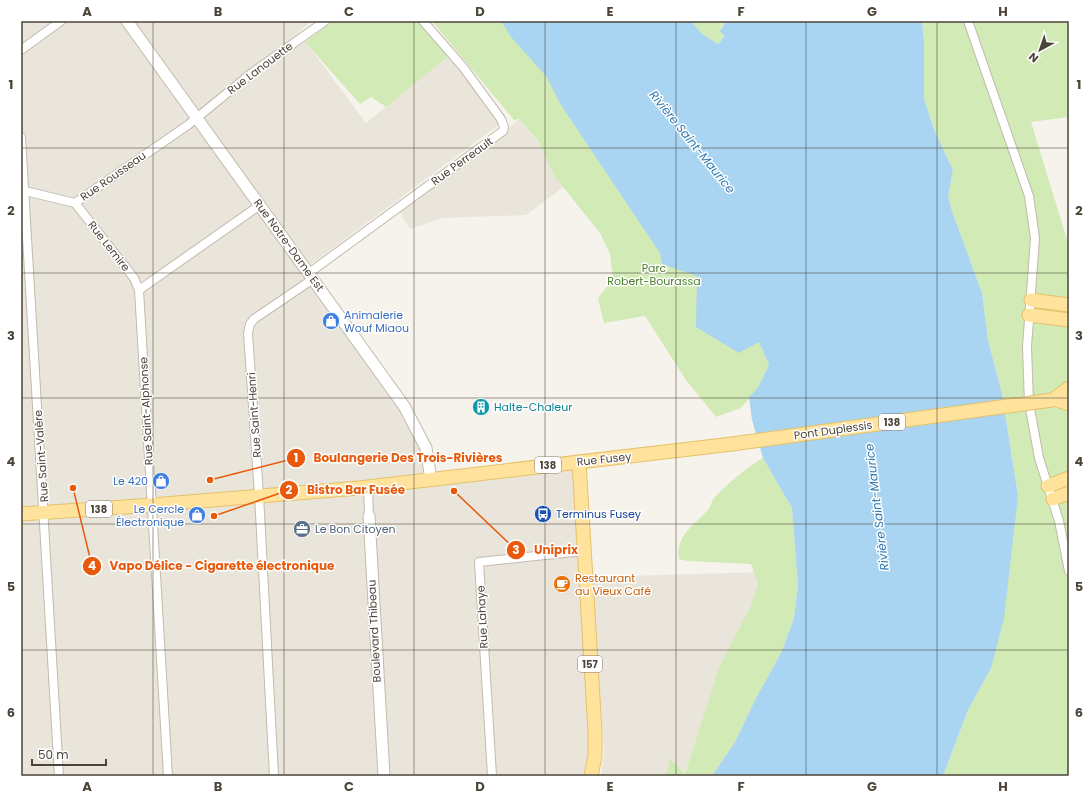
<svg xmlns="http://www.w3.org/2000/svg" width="1090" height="797" font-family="Poppins,sans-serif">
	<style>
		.residential { fill: #eae5da }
		.green { fill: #d2eab5 }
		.water { fill: #a9d4f2 }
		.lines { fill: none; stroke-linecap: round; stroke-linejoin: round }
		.minor-casing { stroke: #c2bbae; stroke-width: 10 }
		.tertiary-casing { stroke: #c2bbae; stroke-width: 13 }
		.primary-casing { stroke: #e6c16a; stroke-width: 15 }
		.minor { stroke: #fff; stroke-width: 8 }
		.tertiary { stroke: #fff; stroke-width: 11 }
		.primary { stroke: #ffe39c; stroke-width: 13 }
		.primary-bridge-casing { stroke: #e6c16a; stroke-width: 15; stroke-linecap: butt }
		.primary-bridge { stroke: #ffe39c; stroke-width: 13 }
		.grid { fill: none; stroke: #4b4439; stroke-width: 1; stroke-opacity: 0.55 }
		.labels { text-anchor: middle; stroke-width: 3; stroke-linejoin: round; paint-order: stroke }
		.shield { fill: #fff; stroke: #817c74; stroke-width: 1 }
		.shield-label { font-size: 10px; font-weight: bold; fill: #4b4439 }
		.street-label { font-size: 11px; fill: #4b4439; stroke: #fff }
		.park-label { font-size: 11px; fill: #4a7f2a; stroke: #fff }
		.shop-label { font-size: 11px; fill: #366cbe; stroke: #fff; text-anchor: end }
		.culture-label { font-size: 11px; fill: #0d838f; stroke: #fff; text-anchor: start }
		.transit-label { font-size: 11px; fill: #164399; stroke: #fff; text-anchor: start }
		.service-label { font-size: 11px; fill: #4e5e75; stroke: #fff; text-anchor: start }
		.food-label { font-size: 11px; fill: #c56008; stroke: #fff; text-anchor: start }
		.water-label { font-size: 12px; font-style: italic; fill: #2e7ab2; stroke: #fff }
		.leader { fill: none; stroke: #e8590c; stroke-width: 1.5 }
		.callout-dot { fill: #e8590c; stroke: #fff; stroke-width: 1.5 }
		.mark-label { font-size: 12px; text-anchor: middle; font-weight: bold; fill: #fff }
		.callout-label { font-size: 12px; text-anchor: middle; font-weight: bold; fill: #e8590c; stroke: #fff; stroke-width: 3; stroke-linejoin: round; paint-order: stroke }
		.neatline { fill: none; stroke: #4b4439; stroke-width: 1.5 }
		.grid-label { font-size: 13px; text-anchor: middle; font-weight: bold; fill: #4b4439 }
	</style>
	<rect width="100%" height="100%" fill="#f6f3ec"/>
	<g class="residential">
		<polygon points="21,21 127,21 264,210 134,21 312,21 298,32 366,123 449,56 504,121 306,268 410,415 431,479 579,462 591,776 21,776"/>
		<polygon points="519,119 570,182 526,215 443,218 410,229 399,211 508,129"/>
		<polygon points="768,572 719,667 685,774 670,760 666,776 601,776 604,753 593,577"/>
	</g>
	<g class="green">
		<polygon points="333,21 421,21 449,56 386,107 371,97 360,104 305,42"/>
		<polygon points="432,21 515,21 759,342 769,365 757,389 741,408 716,417 686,380 645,316 604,323 598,298 613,279 610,254 600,233 555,177 538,141 519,119 514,120"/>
		<path d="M 691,21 L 726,21 L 721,27 C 723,34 725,39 718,44 L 702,34 Z"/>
		<polygon points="922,21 1069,21 1069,117 1031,122 1069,246 1069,776 943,776 968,710 991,668 1018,496 1002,394 988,340 982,293 952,211 948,196 953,170 935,132 924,99 924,40"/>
		<path d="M 763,458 L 792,508 L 798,586 L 794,618 L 782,651 L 756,698 L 735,742 L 712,776 L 666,776 L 670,759 L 685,774 L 719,667 L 751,605 L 758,584 L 751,564 L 687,561 L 679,559 C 675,536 694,525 707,511 C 711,507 711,501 715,497 C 728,483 746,468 763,458 Z"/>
	</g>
	<polygon class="water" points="501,21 691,21 702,34 718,44 721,41 724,36 720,31 726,21 922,21 924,40 924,99 935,132 953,170 948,196 952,211 982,293 988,340 1002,394 1018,496 1004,618 991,668 968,710 943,776 712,776 735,742 756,698 782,651 794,618 798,586 792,508 763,458 752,420 749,397 757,389 769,365 759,342 739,353 696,327 697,276 662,264 660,253 561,105 546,76 511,37"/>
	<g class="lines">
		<defs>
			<g id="minor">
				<polyline points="968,21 1029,196 1035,238 1027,347 1029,403 1039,458 1059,521 1069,571"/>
				<polyline points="21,50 61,21"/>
				<polyline points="21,137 59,776"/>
				<polyline points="21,190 75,203 188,125 253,72 325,21"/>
				<polyline points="75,203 134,278 139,290"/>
				<polyline points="309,273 503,131 504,127 501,119 463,67 423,21"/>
				<polyline points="368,487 369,516"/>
				<polyline points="168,776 139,290 260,205"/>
				<polyline points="274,776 259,495 248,333 250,324 254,319 313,279"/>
				<polyline points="492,776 479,562 583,551"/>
			</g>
			<g id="tertiary">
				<polyline points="127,21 404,406 426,448 431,479"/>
				<polyline points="369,516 384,776"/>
			</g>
			<g id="primary">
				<polyline points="1031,300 1069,305"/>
				<polyline points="1029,315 1069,320"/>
				<polyline points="1054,399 1069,388"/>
				<polyline points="1054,399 1069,404"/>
				<polyline points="579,462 595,731 595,756 591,776"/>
				<polyline points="1048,486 1069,478"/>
				<polyline points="1053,499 1069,493"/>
				<polyline points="21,514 139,506 359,488 732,444"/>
			</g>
		</defs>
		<use href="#minor" class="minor-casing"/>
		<use href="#tertiary" class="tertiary-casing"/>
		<use href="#primary" class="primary-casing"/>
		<use href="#minor" class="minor"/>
		<use href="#tertiary" class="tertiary"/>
		<use href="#primary" class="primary"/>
		<defs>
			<polyline id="primary-bridge" points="732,444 1052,400"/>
		</defs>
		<use href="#primary-bridge" class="primary-bridge-casing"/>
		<use href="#primary-bridge" class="primary-bridge"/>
	</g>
	<path class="grid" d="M 153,21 L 153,776M 284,21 L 284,776M 414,21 L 414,776M 545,21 L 545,776M 676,21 L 676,776M 806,21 L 806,776M 937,21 L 937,776M 21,148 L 1069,148M 21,273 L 1069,273M 21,398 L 1069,398M 21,524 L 1069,524M 21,650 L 1069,650"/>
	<defs>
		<symbol id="shop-disc" viewBox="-11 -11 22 22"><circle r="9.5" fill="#3f7fe0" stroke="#fff"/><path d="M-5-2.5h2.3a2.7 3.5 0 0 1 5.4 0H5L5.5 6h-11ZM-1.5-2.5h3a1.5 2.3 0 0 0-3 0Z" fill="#fff"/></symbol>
		<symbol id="building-disc" viewBox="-11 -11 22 22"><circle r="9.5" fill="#0f9aa8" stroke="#fff"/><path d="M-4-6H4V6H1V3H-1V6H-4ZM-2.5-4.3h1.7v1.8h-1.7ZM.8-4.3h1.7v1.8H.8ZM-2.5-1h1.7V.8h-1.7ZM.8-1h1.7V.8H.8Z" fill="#fff"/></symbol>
		<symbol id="bus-disc" viewBox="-11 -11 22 22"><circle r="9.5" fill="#1a4fb4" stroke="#fff"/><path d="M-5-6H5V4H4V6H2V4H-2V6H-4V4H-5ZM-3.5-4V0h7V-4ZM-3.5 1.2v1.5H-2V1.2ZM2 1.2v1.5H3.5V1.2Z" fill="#fff"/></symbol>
		<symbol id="office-disc" viewBox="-11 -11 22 22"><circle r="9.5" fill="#5c6f8a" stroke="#fff"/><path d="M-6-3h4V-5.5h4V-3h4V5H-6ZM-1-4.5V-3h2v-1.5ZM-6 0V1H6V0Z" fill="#fff"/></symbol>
		<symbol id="cafe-disc" viewBox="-11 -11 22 22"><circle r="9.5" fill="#e8710a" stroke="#fff"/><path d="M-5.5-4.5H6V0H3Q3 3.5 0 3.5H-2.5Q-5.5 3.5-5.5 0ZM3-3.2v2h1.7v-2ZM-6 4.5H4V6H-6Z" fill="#fff"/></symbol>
	</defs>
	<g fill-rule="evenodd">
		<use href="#shop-disc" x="321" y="311" width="20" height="20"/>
		<use href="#building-disc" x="471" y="397" width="20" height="20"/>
		<use href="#shop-disc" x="151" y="471" width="20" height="20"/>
		<use href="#bus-disc" x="533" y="504" width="20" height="20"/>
		<use href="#shop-disc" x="187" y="505" width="20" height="20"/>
		<use href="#office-disc" x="292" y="519" width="20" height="20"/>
		<use href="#cafe-disc" x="552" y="574" width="20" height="20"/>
	</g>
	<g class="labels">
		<g class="shield">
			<rect x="879" y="414" width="26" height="16" rx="3"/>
			<rect x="535" y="457" width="26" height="16" rx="3"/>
			<rect x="86" y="501" width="26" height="16" rx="3"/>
			<rect x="578" y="656" width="24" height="16" rx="3"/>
		</g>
		<g class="shield-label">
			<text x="892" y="426">138</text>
			<text x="548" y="469">138</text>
			<text x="99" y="513">138</text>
			<text x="590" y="668">157</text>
		</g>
		<g class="street-label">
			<text transform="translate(260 68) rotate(-37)" y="4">Rue Lanouette</text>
			<text transform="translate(462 161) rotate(-36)" y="4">Rue Perreault</text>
			<text transform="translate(113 176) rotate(-35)" y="4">Rue Rousseau</text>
			<text transform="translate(289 245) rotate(54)" y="4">Rue Notre-Dame Est</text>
			<text transform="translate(109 246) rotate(52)" y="4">Rue Lemire</text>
			<text transform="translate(146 411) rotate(-93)" y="4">Rue Saint-Alphonse</text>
			<text transform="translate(254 415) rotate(-94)" y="4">Rue Saint-Henri</text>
			<text transform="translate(833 430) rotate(-8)" y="4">Pont Duplessis</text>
			<text transform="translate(41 456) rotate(-94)" y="4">Rue Saint-Valère</text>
			<text transform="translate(604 459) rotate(-6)" y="4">Rue Fusey</text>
			<text transform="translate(482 617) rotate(-93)" y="4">Rue Lahaye</text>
			<text transform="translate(374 631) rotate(-93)" y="4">Boulevard Thibeau</text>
		</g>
		<g class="park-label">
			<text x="654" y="272">Parc<tspan x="654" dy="13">Robert-Bourassa</tspan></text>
		</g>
		<g class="shop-label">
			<text x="344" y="319" text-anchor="start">Animalerie<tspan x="344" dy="13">Wouf Miaou</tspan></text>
			<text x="148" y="485">Le 420</text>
			<text x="184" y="513">Le Cercle<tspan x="184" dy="13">Électronique</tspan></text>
		</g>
		<g class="culture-label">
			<text x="494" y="411">Halte-Chaleur</text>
		</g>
		<g class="transit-label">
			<text x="556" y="518">Terminus Fusey</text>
		</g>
		<g class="service-label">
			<text x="315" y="533">Le Bon Citoyen</text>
		</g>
		<g class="food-label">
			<text x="575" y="582">Restaurant<tspan x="575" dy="13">au Vieux Café</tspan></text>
		</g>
		<g class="water-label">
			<text transform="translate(692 142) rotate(51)" y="4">Rivière Saint-Maurice</text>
			<text transform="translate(877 507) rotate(-97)" y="4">Rivière Saint-Maurice</text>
		</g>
	</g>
	<path class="leader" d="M210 480L296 458M214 516L289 490M454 491L516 550M73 488L92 566"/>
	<g class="callout-dot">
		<circle cx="210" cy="480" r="4"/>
		<circle cx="214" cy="516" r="4"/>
		<circle cx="454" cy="491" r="4"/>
		<circle cx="73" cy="488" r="4"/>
		<circle cx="296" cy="458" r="10"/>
		<circle cx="289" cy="490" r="10"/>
		<circle cx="516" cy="550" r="10"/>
		<circle cx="92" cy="566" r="10"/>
	</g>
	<g class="mark-label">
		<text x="296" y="462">1</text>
		<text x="289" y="494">2</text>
		<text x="516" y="554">3</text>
		<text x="92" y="570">4</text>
	</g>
	<g class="callout-label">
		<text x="408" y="462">Boulangerie Des Trois-Rivières</text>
		<text x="356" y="494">Bistro Bar Fusée</text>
		<text x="556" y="554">Uniprix</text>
		<text x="222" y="570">Vapo Délice - Cigarette électronique</text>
	</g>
	<rect width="1090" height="797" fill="none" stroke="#ffffff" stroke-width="44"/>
	<g transform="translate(1040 50) rotate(220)" stroke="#ffffff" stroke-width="3" paint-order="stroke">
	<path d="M0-3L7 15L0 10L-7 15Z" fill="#4b4439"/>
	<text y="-6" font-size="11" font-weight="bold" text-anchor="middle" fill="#4b4439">N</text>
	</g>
	<path d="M32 759v6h74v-6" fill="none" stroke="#4b4439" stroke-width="2"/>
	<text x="38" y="759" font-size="12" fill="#4b4439" stroke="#ffffff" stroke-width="3" paint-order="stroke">50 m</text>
	<rect x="22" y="22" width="1046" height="753" class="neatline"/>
	<g class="grid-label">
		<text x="87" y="16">A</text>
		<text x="218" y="16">B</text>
		<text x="349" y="16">C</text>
		<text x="480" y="16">D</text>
		<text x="610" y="16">E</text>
		<text x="741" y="16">F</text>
		<text x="872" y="16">G</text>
		<text x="1003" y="16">H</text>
		<text x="11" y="89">1</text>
		<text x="1079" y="89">1</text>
		<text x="11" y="215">2</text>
		<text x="1079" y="215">2</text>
		<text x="11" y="340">3</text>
		<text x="1079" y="340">3</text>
		<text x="11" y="466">4</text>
		<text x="1079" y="466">4</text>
		<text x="11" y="591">5</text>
		<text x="1079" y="591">5</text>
		<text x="11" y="717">6</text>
		<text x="1079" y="717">6</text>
		<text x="87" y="791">A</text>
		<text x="218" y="791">B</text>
		<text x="349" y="791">C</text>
		<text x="480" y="791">D</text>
		<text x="610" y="791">E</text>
		<text x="741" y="791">F</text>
		<text x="872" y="791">G</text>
		<text x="1003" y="791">H</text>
	</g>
</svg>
